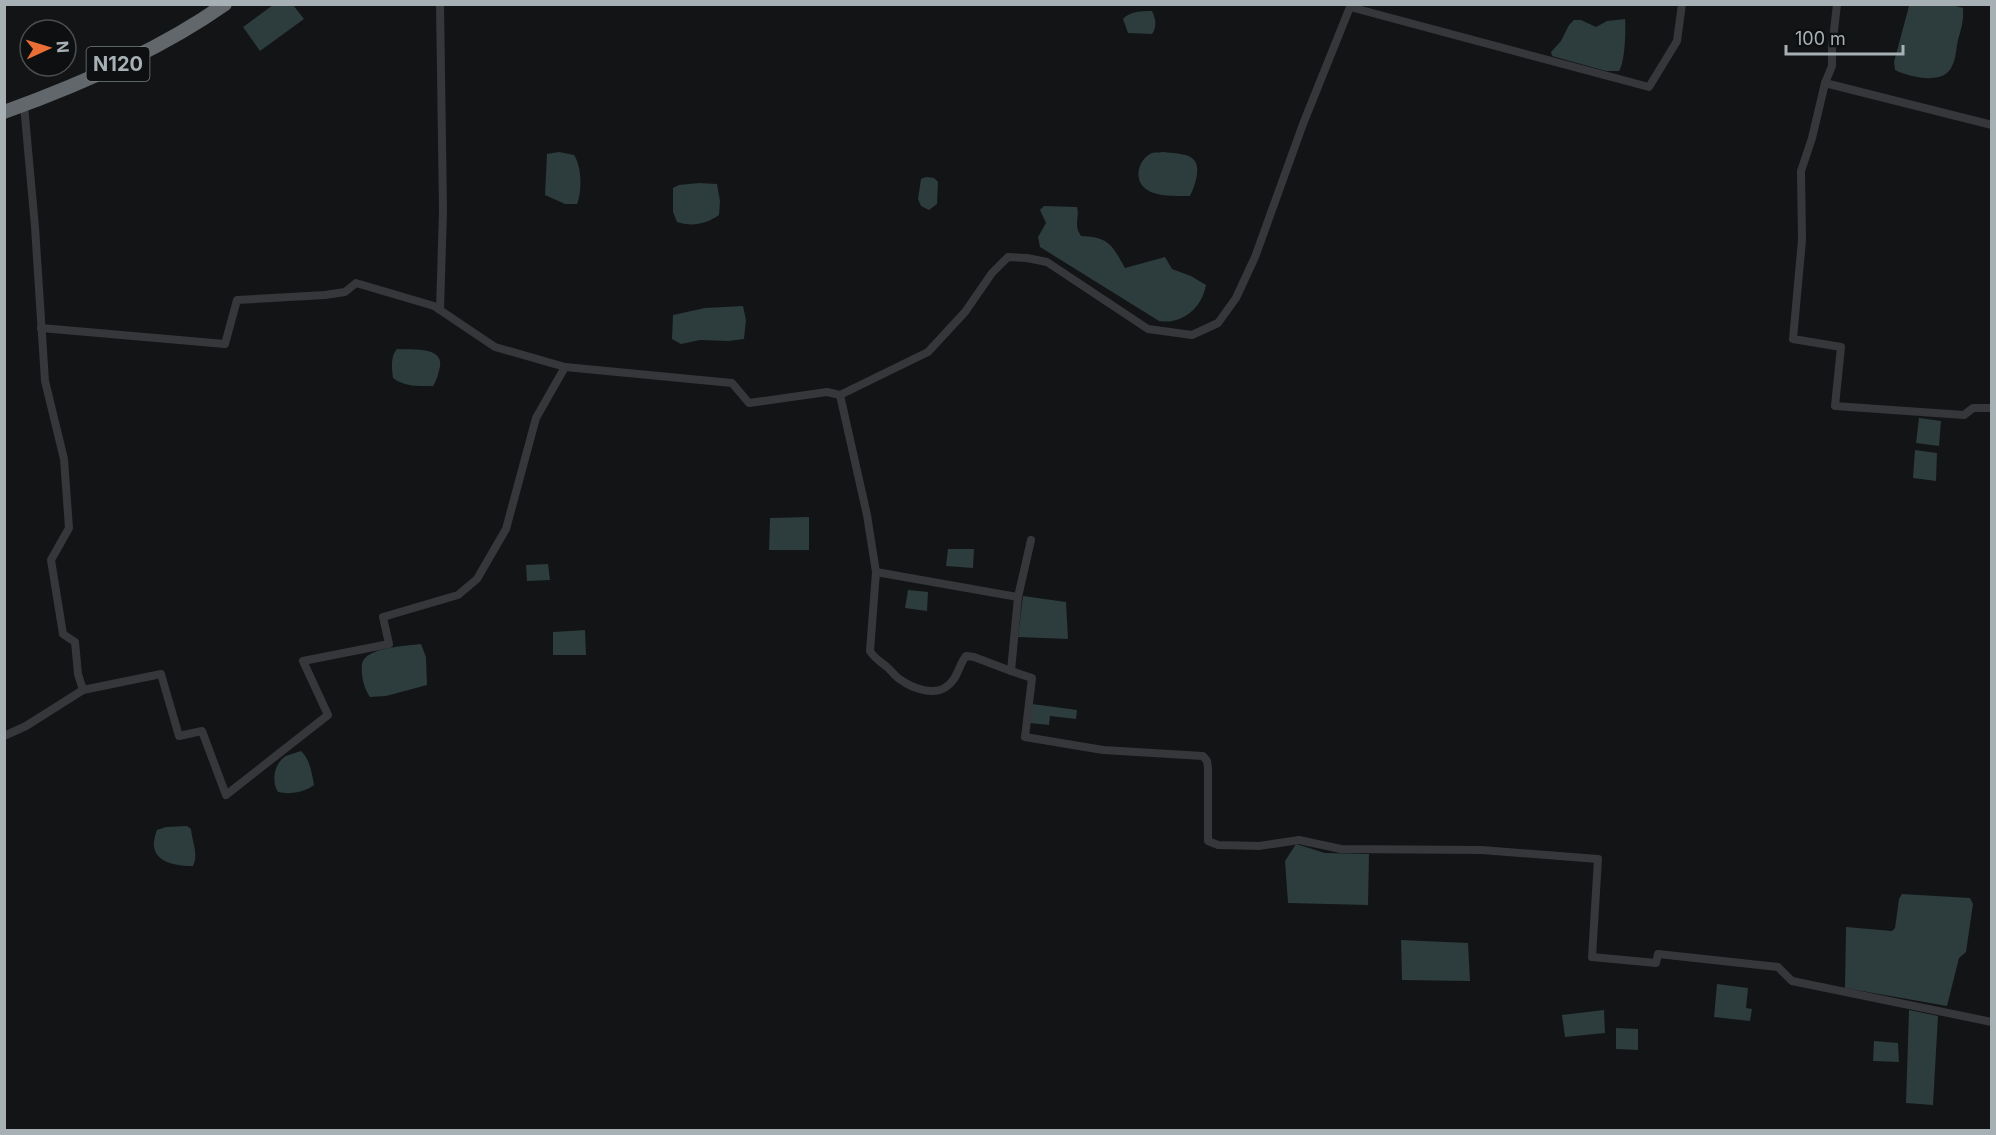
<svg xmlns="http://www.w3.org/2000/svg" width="1996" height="1135" font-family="Inter,sans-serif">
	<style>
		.water { fill: #2d3c3d }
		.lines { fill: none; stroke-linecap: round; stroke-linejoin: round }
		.street { stroke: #35373a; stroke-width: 8 }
		.highway { stroke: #61676b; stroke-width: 14 }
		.labels { text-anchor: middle; stroke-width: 4.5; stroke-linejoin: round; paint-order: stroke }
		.shield { fill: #0e0f10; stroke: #788084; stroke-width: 1.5 }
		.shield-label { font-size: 20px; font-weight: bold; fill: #a6b0b5 }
	</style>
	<rect width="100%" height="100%" fill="#131415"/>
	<g class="water">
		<polygon points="273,5 293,5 304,19 260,51 243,27"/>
		<path d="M 1911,5 L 1952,5 L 1963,8 C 1964,21 1961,29 1958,40 C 1956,49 1956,60 1951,68 C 1942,85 1909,77 1895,70 L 1894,62 L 1909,6 Z"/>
		<path d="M 1152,11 C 1156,19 1157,27 1152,34 L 1128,33 L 1123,19 C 1130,11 1142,11 1152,11 Z"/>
		<path d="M 1625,19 C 1626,31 1625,63 1619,71 L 1606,71 L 1552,56 L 1551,52 L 1561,41 L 1569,25 L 1574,20 L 1581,20 L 1596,27 L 1607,21 Z"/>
		<path d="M 559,152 L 574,155 C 582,167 582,191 577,204 L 565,204 L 545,195 L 547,154 Z"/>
		<path d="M 1162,152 C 1171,153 1185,153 1192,158 C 1203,166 1194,188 1190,196 C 1177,196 1156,197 1146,189 C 1133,180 1138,159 1152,153 C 1155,152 1159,153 1162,152 Z"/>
		<polygon points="926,177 934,178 938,182 937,204 929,210 921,206 918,199 921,179"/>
		<path d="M 699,183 L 717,184 L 720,201 L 719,215 C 706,224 692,227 677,222 L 673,212 L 673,188 L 679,185 Z"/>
		<path d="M 1044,206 L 1077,207 C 1080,218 1073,224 1081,236 C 1109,237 1112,245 1125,268 L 1165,257 L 1172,269 L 1191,276 L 1206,285 C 1202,308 1182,325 1159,321 L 1040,247 L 1038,237 L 1046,223 L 1040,210 Z"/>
		<polygon points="743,306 746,320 744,339 728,341 700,340 681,344 672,339 673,315 705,308"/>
		<path d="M 397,349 C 411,350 444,346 440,367 C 438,374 437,380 433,386 C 418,386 405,387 393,378 C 392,369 390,356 397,349 Z"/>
		<polygon points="1919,418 1941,421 1939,446 1916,443"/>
		<polygon points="1915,450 1937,453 1936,481 1913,478"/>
		<polygon points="809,517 809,550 769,550 770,518"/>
		<polygon points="948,549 974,549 973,568 946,566"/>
		<polygon points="548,564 550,580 527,581 526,565"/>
		<polygon points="908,590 928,592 927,611 905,608"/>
		<polygon points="1023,596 1066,602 1068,639 1018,637"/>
		<polygon points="585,630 586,655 553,655 553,632"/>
		<path d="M 421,644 L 426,657 L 427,685 L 386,696 L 370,697 C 365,690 363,682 362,675 C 362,670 361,664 363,661 C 370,647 407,646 421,644 Z"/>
		<polygon points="1032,704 1077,710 1076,719 1050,716 1049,725 1030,723"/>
		<path d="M 301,751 C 310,759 312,774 314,785 C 305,792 290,795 278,792 C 271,781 274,763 286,756 C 290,754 296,753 301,751 Z"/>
		<path d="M 187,826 L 191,829 C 192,842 199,854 193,866 C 170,866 145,860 157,830 L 166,827 Z"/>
		<polygon points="1296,844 1325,853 1369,854 1368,905 1288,903 1285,861"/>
		<polygon points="1902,894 1970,898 1973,904 1966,952 1959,958 1947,1006 1845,988 1846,927 1892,931 1895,928 1899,899"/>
		<polygon points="1401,940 1468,943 1470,981 1402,980"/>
		<polygon points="1717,984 1748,988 1746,1008 1752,1009 1750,1021 1714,1017"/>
		<polygon points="1604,1010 1605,1033 1565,1037 1562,1015"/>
		<polygon points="1909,1010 1938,1016 1933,1105 1906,1103"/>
		<polygon points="1616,1028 1638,1029 1638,1050 1616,1049"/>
		<polygon points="1874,1041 1898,1043 1899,1062 1873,1061"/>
	</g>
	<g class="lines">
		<g class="street">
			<polyline points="1837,4 1832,48 1832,66 1825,83 1812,138 1801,171 1802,240 1793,339 1841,347 1835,406 1964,415 1973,408 1992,408"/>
			<polyline points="1825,83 1992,125"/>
			<polyline points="24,105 35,227 45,381 64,459 69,528 51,560 63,634 75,642 78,674 83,690 161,674 179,736 202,731 226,795 328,715 303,661 389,644 383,617 458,595 477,579 506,529 536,418 565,367 732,383 749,403 827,392 840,395 928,352 965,312 992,273 1008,257 1027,258 1047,262 1148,329 1192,335 1218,323 1236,298 1255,257 1303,124 1350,7 1649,87 1677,41 1682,4"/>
			<polyline points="440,310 443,211 440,4"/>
			<polyline points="41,328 225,344 237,300 325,295 345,292 356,283 434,306 495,347 565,367"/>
			<polyline points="840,395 867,515 876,572 1018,597 1011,671 1032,678 1025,737 1103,750 1203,756 1207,761 1208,768 1208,841 1218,845 1259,846 1299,840 1341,849 1482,850 1598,859 1592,957 1656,963 1658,954 1778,967 1792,981 1992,1022"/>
			<path d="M 876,572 L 870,651 C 875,659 880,661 887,667 C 892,671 895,677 901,680 C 912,688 933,696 946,687 C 958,679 958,666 966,656 L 974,657 L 1011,671"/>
			<polyline points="1018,597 1031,540"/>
			<polyline points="4,736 26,726 83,690"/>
		</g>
		<path class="highway" d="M 4,112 C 79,85 160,50 225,4"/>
	</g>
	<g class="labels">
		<rect class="shield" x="86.5" y="47" width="63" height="34" rx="4.5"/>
		<g class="shield-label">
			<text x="118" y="71">N120</text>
		</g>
	</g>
	<rect width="1996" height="1135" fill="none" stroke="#a6b0b5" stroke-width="12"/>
	<g transform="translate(48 48) rotate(86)"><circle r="28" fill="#0e0f10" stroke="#4b4f52" stroke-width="1.5"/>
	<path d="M0-4.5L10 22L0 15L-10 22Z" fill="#eb6e36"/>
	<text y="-9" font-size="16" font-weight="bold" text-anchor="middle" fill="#a6b0b5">N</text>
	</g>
	<path d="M1786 45v9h117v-9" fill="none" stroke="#a6b0b5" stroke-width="3"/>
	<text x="1795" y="45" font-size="18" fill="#a6b0b5" stroke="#0e0f10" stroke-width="4.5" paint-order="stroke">100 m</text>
</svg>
